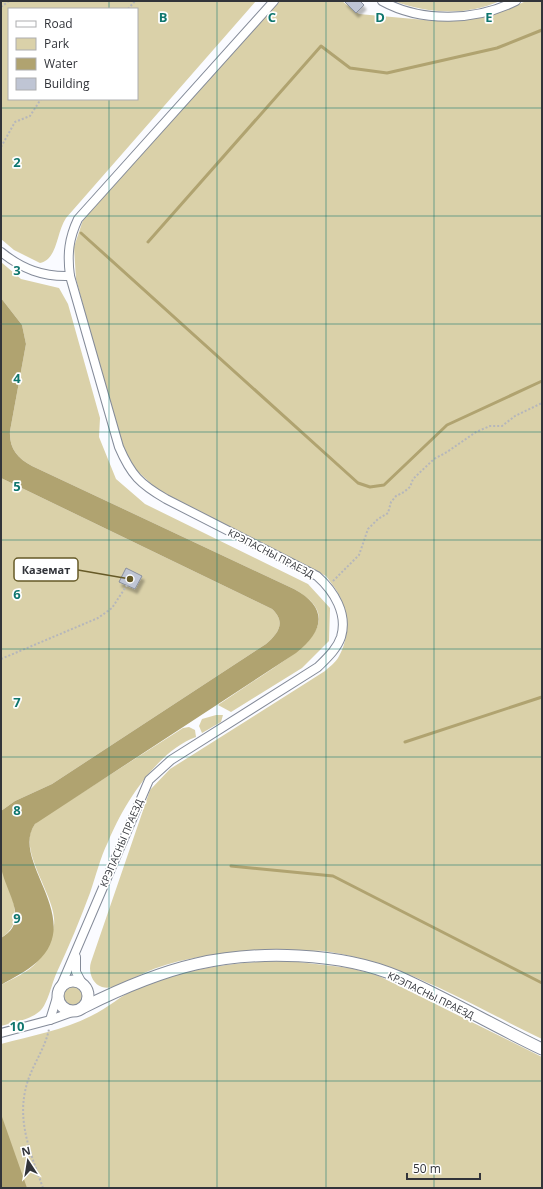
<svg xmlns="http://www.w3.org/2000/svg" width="543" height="1189" font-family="'Open Sans',sans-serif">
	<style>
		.green { fill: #dad1a9; fill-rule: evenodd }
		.water { fill: #b0a370 }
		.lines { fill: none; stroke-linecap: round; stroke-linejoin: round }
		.stream { stroke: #b0a370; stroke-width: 3 }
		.building { fill: #bfc5d4; stroke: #8a909e; filter: url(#shadow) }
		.street-casing { stroke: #848b99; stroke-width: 10 }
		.secondary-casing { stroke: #848b99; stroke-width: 13 }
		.path { stroke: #b5b6bb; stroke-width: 2; stroke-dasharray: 2 2; stroke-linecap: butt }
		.street { stroke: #fff; stroke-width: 8 }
		.secondary { stroke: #fff; stroke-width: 11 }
		.grid { fill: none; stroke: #0f766e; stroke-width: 1; stroke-opacity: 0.55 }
		.labels { text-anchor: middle; stroke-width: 3.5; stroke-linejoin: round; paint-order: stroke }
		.street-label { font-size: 10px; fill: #32343a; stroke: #fff }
		.grid-label { font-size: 13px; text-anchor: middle; font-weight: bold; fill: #0f766e; stroke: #fff; stroke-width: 3.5; stroke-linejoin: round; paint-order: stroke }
		.leader { fill: none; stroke: #665a27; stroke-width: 1.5 }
		.callout-dot { fill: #665a27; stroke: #fff; stroke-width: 1.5 }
		.callout { fill: #fff; stroke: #665a27; stroke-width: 1.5 }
		.callout-label { font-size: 11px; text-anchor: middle; font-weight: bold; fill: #32343a }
	</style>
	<defs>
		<filter id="shadow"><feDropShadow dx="2.5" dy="4.5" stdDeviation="1" flood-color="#0004"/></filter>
	</defs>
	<rect width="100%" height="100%" fill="#fafbff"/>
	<g class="green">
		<path d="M 1,1 L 256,1 L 66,218 C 56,233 58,259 40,263 L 14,250 L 1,239 ZM 9,9 L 137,9 L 137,99 L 9,99 Z"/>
		<path d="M 277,1 L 342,1 L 359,14 L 436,21 L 474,18 L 513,7 L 526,1 L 542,1 L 542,1039 C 473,1006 406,964 330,952 C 321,950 311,951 302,951 C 280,951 258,951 236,953 C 205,955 173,960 144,973 C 133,978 114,991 102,987 C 92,984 88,971 91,962 L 150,790 L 170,769 L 325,671 C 329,667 335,663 338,658 C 349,640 349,616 340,597 C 337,590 331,583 326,576 L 159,491 L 133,467 L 119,439 L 76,279 L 74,247 L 83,220 Z"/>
		<path d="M 394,1 L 500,1 C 466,16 429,14 394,1 Z"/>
		<path d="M 1,262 L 21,279 L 59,288 L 68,304 L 100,418 L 99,437 L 116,479 L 145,504 L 308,584 L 330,608 L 329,641 L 302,668 L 231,712 L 218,705 C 235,694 252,682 269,671 C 300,650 349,619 294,589 L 32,466 C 17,458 9,448 10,431 L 26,344 L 22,325 L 1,298 Z"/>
		<path d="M 1,478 L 272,609 C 286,622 279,633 266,644 L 52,784 L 15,801 L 1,811 Z"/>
		<polygon points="216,715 223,715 221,722 202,733 199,726 202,719"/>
		<path d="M 189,727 L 195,730 L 196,737 C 157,751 123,805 108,842 C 100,858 96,876 90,893 C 80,920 69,946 57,972 C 52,982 48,1004 40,1011 C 30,1020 14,1022 1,1026 L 1,985 C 12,979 29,972 37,962 C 41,957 54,931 54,925 C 58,896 11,845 38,821 L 183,728 Z"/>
		<path d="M 1,867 C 9,890 28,922 1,938 Z"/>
		<path d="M 290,961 L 350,968 L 377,975 L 542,1057 L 542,1188 L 1,1188 L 1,1044 C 31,1036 63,1030 91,1016 C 108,1008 121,995 138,988 C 187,968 237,961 290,961 Z"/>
		<circle cx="73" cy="996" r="13"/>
	</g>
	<g class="water">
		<path d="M 1,298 L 22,325 L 26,344 L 10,431 C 9,448 17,458 32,466 L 294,589 C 329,608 324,631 296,653 L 35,824 C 9,861 86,918 37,962 C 27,971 13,978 1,985 L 1,938 C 32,920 4,891 1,866 C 0,848 1,829 1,811 L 15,801 L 52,784 L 266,644 C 279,633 286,622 272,609 L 1,478 Z"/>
		<polygon points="1,1114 27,1188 1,1188"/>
	</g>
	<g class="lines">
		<g class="stream">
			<polyline points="81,233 358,483 370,487 384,485 447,425 542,381"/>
			<polyline points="148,242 321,46 350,68 387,73 497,48 542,30"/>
			<polyline points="405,742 542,697"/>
			<polyline points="231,866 333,876 542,983"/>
		</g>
	</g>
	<g class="building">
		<polygon points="344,1 360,1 364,5 356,13"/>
		<polygon points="126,568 142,576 135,589 119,582"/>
	</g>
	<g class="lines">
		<defs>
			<g id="street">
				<path d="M 382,1 C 422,23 476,21 516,1"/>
				<path d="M 1,252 C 22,269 43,277 70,276"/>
				<polyline points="76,957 76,972 83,985"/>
				<path d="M 60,988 L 149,780 L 171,760 L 318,667 C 327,658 337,649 341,637 C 348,614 334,591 317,576 L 166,499 C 140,484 131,475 119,447 L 70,276 C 67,254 69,238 78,219 L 274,1"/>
				<polyline points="50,1020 58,994"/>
				<polyline points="1,1033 50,1020 75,1011"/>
			</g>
			<g id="secondary">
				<circle cx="73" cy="996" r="15"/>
				<path d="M 84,1007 C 120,989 157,973 196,964 C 257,950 341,952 399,977 C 448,999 494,1026 542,1049"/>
			</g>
		</defs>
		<use href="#street" class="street-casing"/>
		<use href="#secondary" class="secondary-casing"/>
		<g class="path">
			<polyline points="1,7 9,1"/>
			<polyline points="128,9 135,1"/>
			<polyline points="1,147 15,122 30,116 41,99"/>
			<polyline points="333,581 359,555 368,529 378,519 388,513 391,502 396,496 404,492 410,487 413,479 434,459 447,452 476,432 490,426 502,426 515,416 542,403"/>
			<polyline points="1,659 98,618 112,608 127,585"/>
			<path d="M 43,1188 C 29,1149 14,1115 30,1075 C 36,1060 46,1045 49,1029"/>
		</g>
		<use href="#street" class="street"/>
		<use href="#secondary" class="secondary"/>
	</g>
	<path class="grid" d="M 109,1 L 109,9M 217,1 L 217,1188M 326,1 L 326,1188M 434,1 L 434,1188M 109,99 L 109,1188M 1,108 L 542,108M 1,216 L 542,216M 1,324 L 542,324M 1,432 L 542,432M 1,540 L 542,540M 1,649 L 542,649M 1,757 L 542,757M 1,865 L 542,865M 1,973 L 542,973M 1,1081 L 542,1081"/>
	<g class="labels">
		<g class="street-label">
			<text transform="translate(271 553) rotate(27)" y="4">КРЭПАСНЫ ПРАЕЗД</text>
			<text transform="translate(121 843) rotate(-67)" y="4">КРЭПАСНЫ ПРАЕЗД</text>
			<text transform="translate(431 995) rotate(26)" y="4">КРЭПАСНЫ ПРАЕЗД</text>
		</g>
	</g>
	<g class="grid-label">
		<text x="163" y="22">B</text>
		<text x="272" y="22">C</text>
		<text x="380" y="22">D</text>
		<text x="489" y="22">E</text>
		<text x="17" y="167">2</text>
		<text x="17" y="275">3</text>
		<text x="17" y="383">4</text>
		<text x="17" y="491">5</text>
		<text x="17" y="599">6</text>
		<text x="17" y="707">7</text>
		<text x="17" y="815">8</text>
		<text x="17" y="923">9</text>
		<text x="17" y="1031">10</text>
	</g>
	<path class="leader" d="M130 579L78 570"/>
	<circle class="callout-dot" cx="130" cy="579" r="4"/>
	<rect class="callout" x="14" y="558" width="64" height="23" rx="4"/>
	<g class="callout-label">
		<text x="46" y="574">Каземат</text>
	</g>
	<rect width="543" height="1189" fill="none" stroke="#32343a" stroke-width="4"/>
	<rect x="8" y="8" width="130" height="92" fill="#ffffff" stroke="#adaeb0"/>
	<rect x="16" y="21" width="20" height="6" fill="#ffffff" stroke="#adaeb0"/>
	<text x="44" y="28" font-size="12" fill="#32343a">Road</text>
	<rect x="16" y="38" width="20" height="12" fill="#dad1a9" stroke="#adaeb0"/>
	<text x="44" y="48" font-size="12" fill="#32343a">Park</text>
	<rect x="16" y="58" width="20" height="12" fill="#b0a370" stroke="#adaeb0"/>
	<text x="44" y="68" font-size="12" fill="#32343a">Water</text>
	<rect x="16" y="78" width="20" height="12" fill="#bfc5d4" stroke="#adaeb0"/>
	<text x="44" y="88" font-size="12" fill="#32343a">Building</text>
	<g transform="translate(28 1161) rotate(348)" stroke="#ffffff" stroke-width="3" paint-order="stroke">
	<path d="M0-3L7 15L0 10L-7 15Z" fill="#32343a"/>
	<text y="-6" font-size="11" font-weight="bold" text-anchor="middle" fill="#32343a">N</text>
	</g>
	<path d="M407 1173v6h73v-6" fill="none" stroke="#32343a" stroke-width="2"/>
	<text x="413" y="1173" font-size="12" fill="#32343a" stroke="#ffffff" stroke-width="3" paint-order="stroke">50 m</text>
</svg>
